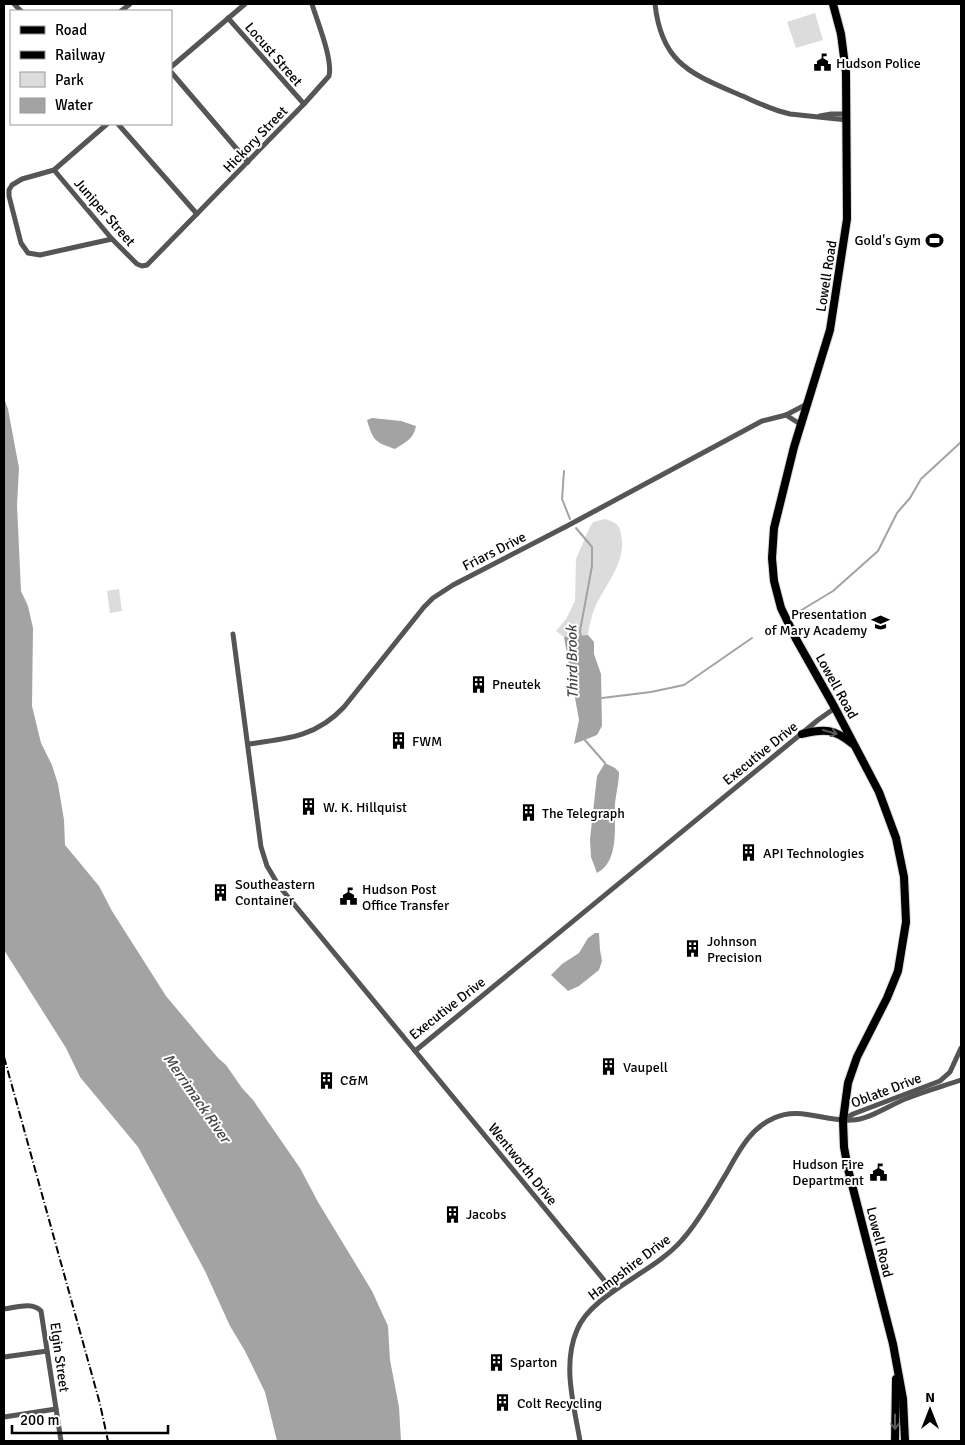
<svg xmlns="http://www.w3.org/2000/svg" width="965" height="1445" font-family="Signika,sans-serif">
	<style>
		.green { fill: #dcdcdc }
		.water { fill: #a3a3a3 }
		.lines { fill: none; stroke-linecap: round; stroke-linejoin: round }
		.stream { stroke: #a3a3a3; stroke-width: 2 }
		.primary-casing { stroke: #dbdbdb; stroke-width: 10 }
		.minor { stroke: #555; stroke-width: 5 }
		.primary { stroke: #000; stroke-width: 8 }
		.rail { stroke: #000; stroke-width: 2; stroke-dasharray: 8 2.5 1 2.5; stroke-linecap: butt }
		.oneway { stroke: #595959 }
		.labels { text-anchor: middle; stroke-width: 4; stroke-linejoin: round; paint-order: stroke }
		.street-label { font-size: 14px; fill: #000; stroke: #fff }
		.poi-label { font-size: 14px; fill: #000; stroke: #fff; text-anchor: start }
		.water-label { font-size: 15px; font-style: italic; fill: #444; stroke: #fff }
	</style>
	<rect width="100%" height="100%" fill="#fff"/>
	<g class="green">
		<polygon points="815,13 823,40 796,48 787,22"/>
		<path d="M 605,519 C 620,524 620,526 622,541 C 624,563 606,585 596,605 C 592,614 589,625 588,635 L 564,637 L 556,631 L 566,619 L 575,601 L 576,559 L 589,529 L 593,522 Z"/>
		<polygon points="119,589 122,611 110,613 107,591"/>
	</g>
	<g class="water">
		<polygon points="4,398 8,409 19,468 17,505 21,591 28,606 33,628 32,706 41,743 52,765 58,784 64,820 65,845 99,886 112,911 166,996 218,1058 226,1065 242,1088 253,1100 300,1168 318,1202 372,1291 388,1326 390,1360 399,1407 401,1441 277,1441 265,1392 245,1351 230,1326 205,1271 138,1147 80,1077 66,1048 4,950"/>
		<path d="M 372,418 L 401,421 L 416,426 C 414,439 404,443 395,449 C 375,442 373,441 367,420 Z"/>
		<polygon points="588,635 594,642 594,654 601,674 602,726 597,735 574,744 579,720 564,637"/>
		<path d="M 605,763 L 615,768 L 619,772 C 619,783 616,793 615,804 C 614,826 620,861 597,873 L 591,857 L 590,839 L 597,776 Z"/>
		<polygon points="595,933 599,933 600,950 602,961 599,970 579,986 568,991 551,975 562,964 579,953 588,938"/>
	</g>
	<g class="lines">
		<g class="stream">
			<polyline points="564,471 562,499 570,519"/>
			<polyline points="576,528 592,547 592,566 580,631 581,637"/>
			<polyline points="795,614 833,591 878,551 897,513 910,498 921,479 961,442"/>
			<polyline points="602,698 651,692 684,685 752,638"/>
			<polyline points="584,739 605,763"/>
		</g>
		<defs>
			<g id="primary">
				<polyline points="833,4 841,34 846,73 847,219 830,330 794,447 774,528 772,558 774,581 781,608 796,639 835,708 879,792 896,838 904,877 906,922 898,971 887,998 857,1057 848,1083 843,1120 844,1147 848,1169 893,1344 903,1399 905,1441"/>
				<path d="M 802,734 C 825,728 834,729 853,744"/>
				<polyline points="895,1441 896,1379"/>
			</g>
		</defs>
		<use href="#primary" class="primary-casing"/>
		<g class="minor">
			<polyline points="14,4 21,11"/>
			<path d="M 655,4 C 661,59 686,72 733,92 C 748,98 763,106 779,111 L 790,114 L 847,120"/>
			<polyline points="121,11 130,4"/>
			<polyline points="228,18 304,104"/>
			<polyline points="171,67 245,4"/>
			<polyline points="171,72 248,162"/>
			<polyline points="820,116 831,114 847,114"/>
			<polyline points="107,124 54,170 22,179 12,185 9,190 9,196 21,243 28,253 40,255 112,239"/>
			<polyline points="118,124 197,214"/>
			<path d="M 54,170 L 112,239 L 137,264 L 142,266 L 147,265 L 304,104 L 329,76 C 333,59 317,21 312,4"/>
			<polyline points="786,415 800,424"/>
			<polyline points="233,634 261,847 267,866 279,886 613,1291"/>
			<path d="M 248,744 C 287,739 316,737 344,707 L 424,607 L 433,598 L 453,585 L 567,526 L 762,421 L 786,415 L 807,404"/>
			<polyline points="415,1051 818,720 835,708"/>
			<polyline points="843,1120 853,1114 940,1081 950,1072 961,1048"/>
			<path d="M 4,1309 C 15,1308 32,1301 41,1311 L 61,1441"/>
			<polyline points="4,1357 47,1351"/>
			<polyline points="4,1417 56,1409"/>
			<path d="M 580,1441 C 574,1405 562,1365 577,1330 C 591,1294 655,1272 682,1240 C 699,1221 712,1197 726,1174 C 738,1153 749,1129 774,1118 C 800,1106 825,1122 852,1120 C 869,1120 891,1104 908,1098 C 925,1091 944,1086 961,1080"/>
		</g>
		<use href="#primary" class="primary"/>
		<polyline class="rail" points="4,1057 100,1404 108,1441"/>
	</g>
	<defs><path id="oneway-shaft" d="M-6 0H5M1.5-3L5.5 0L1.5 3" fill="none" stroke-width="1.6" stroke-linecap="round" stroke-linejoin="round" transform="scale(1.25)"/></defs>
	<g class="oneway">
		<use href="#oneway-shaft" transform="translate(830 732) rotate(16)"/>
		<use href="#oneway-shaft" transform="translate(895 1422) rotate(90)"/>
	</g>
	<defs>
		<symbol id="civic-bare" viewBox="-9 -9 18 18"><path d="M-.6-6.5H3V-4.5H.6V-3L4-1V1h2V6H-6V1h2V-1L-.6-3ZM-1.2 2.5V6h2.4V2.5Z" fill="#000" stroke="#fff" stroke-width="2.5" paint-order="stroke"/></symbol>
		<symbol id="stadium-bare" viewBox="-9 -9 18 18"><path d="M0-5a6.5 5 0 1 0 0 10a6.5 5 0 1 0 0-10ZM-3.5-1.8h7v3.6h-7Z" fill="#000" stroke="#fff" stroke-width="2.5" paint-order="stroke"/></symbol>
		<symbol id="school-bare" viewBox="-9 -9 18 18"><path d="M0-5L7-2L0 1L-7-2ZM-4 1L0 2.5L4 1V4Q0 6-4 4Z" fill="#000" stroke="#fff" stroke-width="2.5" paint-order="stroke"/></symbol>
		<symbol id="building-bare" viewBox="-9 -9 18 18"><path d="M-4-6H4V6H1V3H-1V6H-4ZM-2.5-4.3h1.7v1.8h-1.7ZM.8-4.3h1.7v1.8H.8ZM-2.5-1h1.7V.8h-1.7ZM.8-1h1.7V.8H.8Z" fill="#000" stroke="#fff" stroke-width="2.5" paint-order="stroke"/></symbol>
	</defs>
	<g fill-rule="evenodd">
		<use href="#civic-bare" x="810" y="50" width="25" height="25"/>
		<use href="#stadium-bare" x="922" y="228" width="25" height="25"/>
		<use href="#school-bare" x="868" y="610" width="25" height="25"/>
		<use href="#building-bare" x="466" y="672" width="25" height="25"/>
		<use href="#building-bare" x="386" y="728" width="25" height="25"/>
		<use href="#building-bare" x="296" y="794" width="25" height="25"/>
		<use href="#building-bare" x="516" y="800" width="25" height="25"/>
		<use href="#building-bare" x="736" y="840" width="25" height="25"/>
		<use href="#building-bare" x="208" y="880" width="25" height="25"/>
		<use href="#civic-bare" x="336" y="884" width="25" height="25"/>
		<use href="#building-bare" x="680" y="936" width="25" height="25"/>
		<use href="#building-bare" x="596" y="1054" width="25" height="25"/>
		<use href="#building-bare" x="314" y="1068" width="25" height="25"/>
		<use href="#civic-bare" x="866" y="1160" width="25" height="25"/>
		<use href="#building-bare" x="440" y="1202" width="25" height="25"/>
		<use href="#building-bare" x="484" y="1350" width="25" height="25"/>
		<use href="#building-bare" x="490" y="1390" width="25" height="25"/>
	</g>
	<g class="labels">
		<g class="street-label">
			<text transform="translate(274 54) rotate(49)" y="5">Locust Street</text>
			<text transform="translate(255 139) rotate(-46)" y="5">Hickory Street</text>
			<text transform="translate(105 212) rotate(49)" y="5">Juniper Street</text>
			<text transform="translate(826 276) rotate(-81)" y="5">Lowell Road</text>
			<text transform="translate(494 551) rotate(-27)" y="5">Friars Drive</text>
			<text transform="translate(837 686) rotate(61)" y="5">Lowell Road</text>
			<text transform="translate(760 753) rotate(-39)" y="5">Executive Drive</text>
			<text transform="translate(447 1008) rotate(-38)" y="5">Executive Drive</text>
			<text transform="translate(886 1090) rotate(-21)" y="5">Oblate Drive</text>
			<text transform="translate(523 1164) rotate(51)" y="5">Wentworth Drive</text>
			<text transform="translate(880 1242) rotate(76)" y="5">Lowell Road</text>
			<text transform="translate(629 1267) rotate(-37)" y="5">Hampshire Drive</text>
			<text transform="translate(60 1357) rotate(82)" y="5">Elgin Street</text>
		</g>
		<g class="poi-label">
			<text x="836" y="68">Hudson Police</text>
			<text x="921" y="245" text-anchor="end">Gold's Gym</text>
			<text x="867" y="619" text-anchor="end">Presentation<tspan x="867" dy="16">of Mary Academy</tspan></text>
			<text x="492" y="689">Pneutek</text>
			<text x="412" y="746">FWM</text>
			<text x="323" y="812">W. K. Hillquist</text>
			<text x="542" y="818">The Telegraph</text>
			<text x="763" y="858">API Technologies</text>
			<text x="235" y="889">Southeastern<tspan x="235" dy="16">Container</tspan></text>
			<text x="362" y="894">Hudson Post<tspan x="362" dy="16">Office Transfer</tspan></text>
			<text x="707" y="946">Johnson<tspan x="707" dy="16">Precision</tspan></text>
			<text x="623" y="1072">Vaupell</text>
			<text x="340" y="1085">C&amp;M</text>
			<text x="864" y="1169" text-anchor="end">Hudson Fire<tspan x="864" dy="16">Department</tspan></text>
			<text x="466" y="1219">Jacobs</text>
			<text x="510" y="1367">Sparton</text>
			<text x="517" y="1408">Colt Recycling</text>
		</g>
		<g class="water-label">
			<text transform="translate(572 662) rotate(-91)" y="5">Third Brook</text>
			<text transform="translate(197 1098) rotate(55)" y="5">Merrimack River</text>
		</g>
	</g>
	<rect width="965" height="1445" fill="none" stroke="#000000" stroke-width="10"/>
	<rect x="10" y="10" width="162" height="115" fill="#ffffff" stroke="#999999"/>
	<rect x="20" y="26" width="25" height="8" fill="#000000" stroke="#999999"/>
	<text x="55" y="35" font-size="15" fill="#000000">Road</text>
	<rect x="20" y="51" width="25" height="8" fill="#000000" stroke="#999999"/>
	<text x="55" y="60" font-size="15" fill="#000000">Railway</text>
	<rect x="20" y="72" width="25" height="15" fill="#dcdcdc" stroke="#999999"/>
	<text x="55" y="85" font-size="15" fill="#000000">Park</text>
	<rect x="20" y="98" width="25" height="15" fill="#a3a3a3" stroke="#999999"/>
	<text x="55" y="110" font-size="15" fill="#000000">Water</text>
	<g transform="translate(930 1410)" stroke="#ffffff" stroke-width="4" paint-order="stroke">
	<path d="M0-4L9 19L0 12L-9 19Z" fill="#000000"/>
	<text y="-8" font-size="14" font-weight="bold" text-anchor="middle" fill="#000000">N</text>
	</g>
	<path d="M12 1425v8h156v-8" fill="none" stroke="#000000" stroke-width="2.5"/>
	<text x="20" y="1425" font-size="15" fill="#000000" stroke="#ffffff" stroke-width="4" paint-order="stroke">200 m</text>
</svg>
